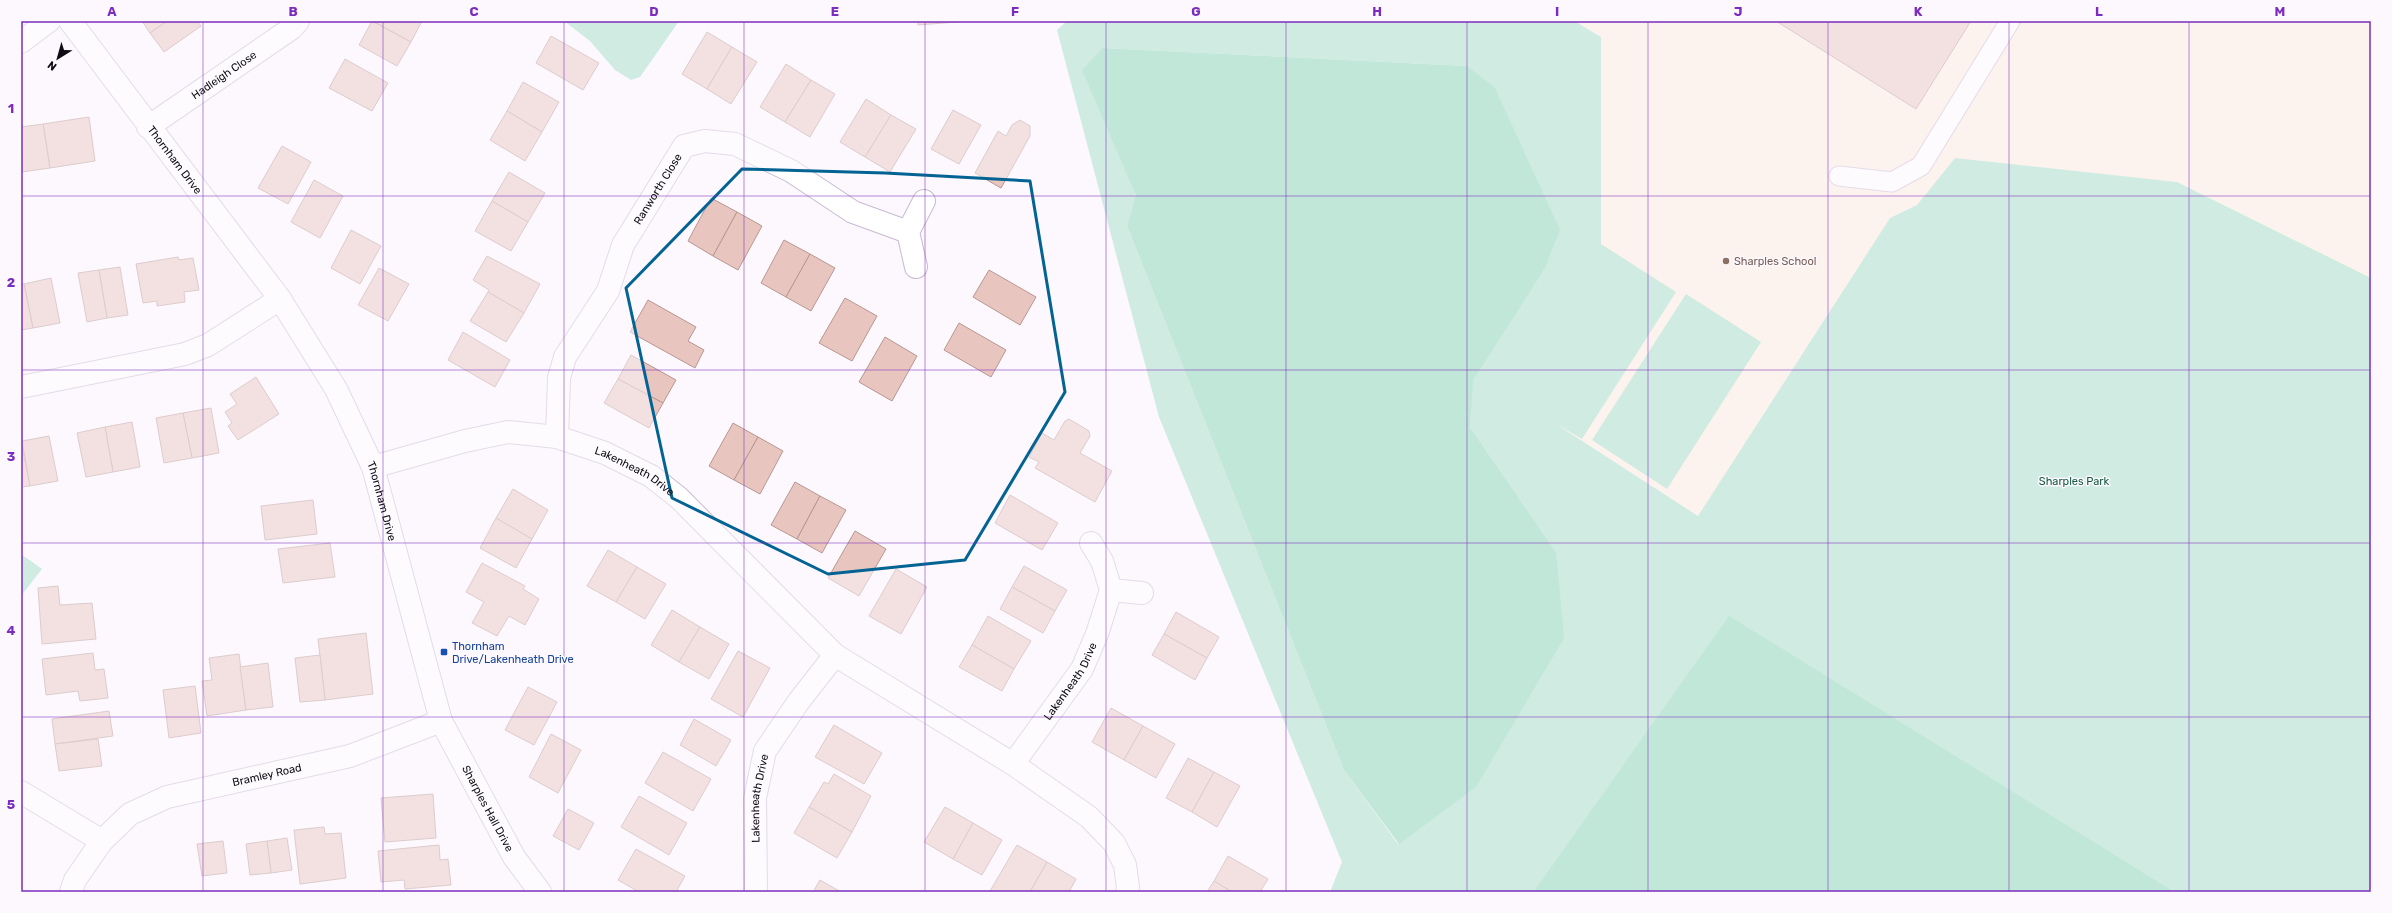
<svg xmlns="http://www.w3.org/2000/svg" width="2392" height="913" font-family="Rubik,sans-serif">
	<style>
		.education { fill: #fdeedb }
		.green { fill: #9cdbbe; fill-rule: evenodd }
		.forest { fill: #78d2ab }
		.building { fill: #e9c5c0; stroke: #b89791 }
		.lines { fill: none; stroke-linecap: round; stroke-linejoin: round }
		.service-casing { stroke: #c9b9d4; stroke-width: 21 }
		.minor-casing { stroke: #c9b9d4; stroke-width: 24 }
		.service { stroke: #fff; stroke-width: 19 }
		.minor { stroke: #fff; stroke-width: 22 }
		.marked { fill: none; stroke: #036393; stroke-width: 3; stroke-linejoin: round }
		.grid { fill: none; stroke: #7b2cbf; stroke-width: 1; stroke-opacity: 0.55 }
		.education-dot { fill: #8d6e63; stroke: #fcf8fe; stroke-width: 1.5 }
		.transit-dot { fill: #1a4fb4; stroke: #fcf8fe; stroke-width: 1.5 }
		.labels { text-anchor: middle; stroke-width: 3; stroke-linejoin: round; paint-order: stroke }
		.street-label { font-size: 11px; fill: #100b14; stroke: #fcf8fe }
		.education-label { font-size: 11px; fill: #785e54; stroke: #fcf8fe; text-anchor: start }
		.park-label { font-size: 11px; fill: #155c43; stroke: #fcf8fe }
		.transit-label { font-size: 11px; fill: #164399; stroke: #fcf8fe; text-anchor: start }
		.neatline { fill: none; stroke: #7b2cbf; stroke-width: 1.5 }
		.grid-label { font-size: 13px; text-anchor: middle; font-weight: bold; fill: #7b2cbf }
	</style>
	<rect width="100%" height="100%" fill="#fcf8fe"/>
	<polygon class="education" points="1574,21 2371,21 2371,278 2177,182 1955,158 1917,205 1890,218 1698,516 1506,391 1601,244 1601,37"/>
	<g class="green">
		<polygon points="564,21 679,21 640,77 631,80 615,70 590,41"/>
		<path d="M 1067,21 L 1574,21 L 1601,37 L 1601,244 L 1676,292 L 1582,439 L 1556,424 L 1698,516 L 1890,218 L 1917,205 L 1955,158 L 2177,182 L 2371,278 L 2371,892 L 2175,892 L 1729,617 L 1533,892 L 1330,892 L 1342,862 L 1159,417 L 1057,30 ZM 1103,48 L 1467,66 L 1494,86 L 1544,270 L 1472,380 L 1470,427 L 1556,552 L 1398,844 L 1344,770 L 1127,226 L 1136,196 Z"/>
		<polygon points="1686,294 1761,342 1667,489 1592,440"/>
		<polygon points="21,554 42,569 21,596"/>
	</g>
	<g class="forest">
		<polygon points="1103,48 1467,66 1494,86 1560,230 1544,270 1473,380 1470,427 1556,552 1564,638 1476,787 1399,844 1344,770 1127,226 1136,195 1082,70"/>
		<polygon points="1729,616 2175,892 1533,892"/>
	</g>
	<g class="building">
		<polygon points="142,21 167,21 150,33"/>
		<polygon points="167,21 197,21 201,26 164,52 150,33"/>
		<polygon points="372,21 411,42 397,66 359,45"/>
		<polygon points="373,21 422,21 411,42"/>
		<polygon points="918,21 969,21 918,25"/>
		<polygon points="1776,21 1971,21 1916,109"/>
		<polygon points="707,32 732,47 707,89 682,74"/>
		<polygon points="551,36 599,63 583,90 536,63"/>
		<polygon points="732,47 757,62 731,104 707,89"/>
		<polygon points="345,59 388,83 372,111 329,88"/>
		<polygon points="786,64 811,80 785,122 760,107"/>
		<polygon points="811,80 835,94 810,137 785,122"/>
		<polygon points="523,82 559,102 542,132 507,111"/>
		<polygon points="866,99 891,115 865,157 840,142"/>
		<polygon points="953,110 981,125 959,164 931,149"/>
		<polygon points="507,111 542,132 525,161 490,140"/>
		<polygon points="891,115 916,129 890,172 865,157"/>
		<polygon points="89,117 95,161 50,168 43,124"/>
		<polygon points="1020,120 1030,126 1030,136 1001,188 975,173 998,131 1006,136 1012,125"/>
		<polygon points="43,124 50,168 22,172 21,127"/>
		<polygon points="282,146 311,162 288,204 258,188"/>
		<polygon points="509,172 545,193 528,222 492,201"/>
		<polygon points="314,180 343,196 320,238 291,222"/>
		<polygon points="711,198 737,212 713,256 688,241"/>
		<polygon points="492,201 528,222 511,251 475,231"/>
		<polygon points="737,212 762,226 738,270 713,256"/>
		<polygon points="351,230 381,246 360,284 331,268"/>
		<polygon points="784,240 810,254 786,297 761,283"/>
		<polygon points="810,254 835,268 811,311 786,297"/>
		<polygon points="487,256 540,284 524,313 488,292 489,290 473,280"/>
		<polygon points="178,257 179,260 193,258 199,290 184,292 185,302 157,306 157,301 143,303 136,264"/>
		<polygon points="120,267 128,315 107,318 99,270"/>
		<polygon points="379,268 409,284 388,321 358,305"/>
		<polygon points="99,270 107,318 87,322 78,273"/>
		<polygon points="989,270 1036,297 1020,325 973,297"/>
		<polygon points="51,278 60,323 33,328 24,284"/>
		<polygon points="21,284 24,284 33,328 21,330"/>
		<polygon points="488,292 524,313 506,342 470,321"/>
		<polygon points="845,298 877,316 852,361 819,343"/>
		<polygon points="648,300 696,327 688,341 704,350 695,368 630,332"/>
		<polygon points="959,323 1006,350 991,377 944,350"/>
		<polygon points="463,332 510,360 495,387 448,360"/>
		<polygon points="885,337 917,356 892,401 859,382"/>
		<polygon points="631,355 676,380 663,403 618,379"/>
		<polygon points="256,377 279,414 238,440 228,426 232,423 225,412 237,404 230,394"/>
		<polygon points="618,379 663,403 649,428 604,403"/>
		<polygon points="211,408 219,453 192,458 183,413"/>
		<polygon points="183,413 192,458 164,463 156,418"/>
		<polygon points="1069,419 1089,431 1090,436 1080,453 1112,471 1095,502 1035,468 1039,462 1029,457 1042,433 1054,440 1065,421"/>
		<polygon points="132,422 140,467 113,472 105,427"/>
		<polygon points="733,423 758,437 734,480 709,466"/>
		<polygon points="105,427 113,472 86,477 77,433"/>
		<polygon points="49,436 58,481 30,486 22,441"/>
		<polygon points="758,437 783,451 760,494 734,480"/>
		<polygon points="21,441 30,486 21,487"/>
		<polygon points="795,482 820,496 797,539 771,525"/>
		<polygon points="513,489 548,510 532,539 496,518"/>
		<polygon points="1010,495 1058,523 1042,550 995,523"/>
		<polygon points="820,496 846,510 822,553 797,539"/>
		<polygon points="313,500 317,534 265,540 261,506"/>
		<polygon points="496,518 532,539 516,568 480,548"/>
		<polygon points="855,531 886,549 859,596 828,578"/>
		<polygon points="330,543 335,577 283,583 278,549"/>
		<polygon points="608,550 637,567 616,602 587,586"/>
		<polygon points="482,563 525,586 523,589 539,599 525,625 509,616 497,636 472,623 484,602 466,592"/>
		<polygon points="1024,566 1067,590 1055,611 1012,587"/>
		<polygon points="637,567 666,584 645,619 616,602"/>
		<polygon points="896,569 927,587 901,634 869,616"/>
		<polygon points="58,586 60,605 92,603 96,639 42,644 38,588"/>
		<polygon points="1012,587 1055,611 1043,633 1000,609"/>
		<polygon points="672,610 700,627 679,662 651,645"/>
		<polygon points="1176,612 1219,637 1207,658 1164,634"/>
		<polygon points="988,616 1031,641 1014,669 972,645"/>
		<polygon points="700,627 729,644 709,679 679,662"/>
		<polygon points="366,633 373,694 325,700 318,639"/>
		<polygon points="1164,634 1207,658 1195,680 1152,655"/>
		<polygon points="972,645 1014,669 1002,691 959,667"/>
		<polygon points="738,651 770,668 743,717 711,699"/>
		<polygon points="93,653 95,670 104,669 108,698 80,701 78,691 46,695 42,659"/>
		<polygon points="239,654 246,710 207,716 202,681 212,680 209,658"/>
		<polygon points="320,655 325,700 300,702 295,658"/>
		<polygon points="268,663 273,707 246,710 240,667"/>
		<polygon points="195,686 201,733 169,738 163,690"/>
		<polygon points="528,687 557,702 534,745 505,730"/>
		<polygon points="1111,708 1143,726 1124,760 1092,742"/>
		<polygon points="109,711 113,736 55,744 52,719"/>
		<polygon points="694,719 731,740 716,766 680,745"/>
		<polygon points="834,725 882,753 864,784 815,757"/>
		<polygon points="1143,726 1175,744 1156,778 1124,760"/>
		<polygon points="551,734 581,750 558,793 529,777"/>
		<polygon points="98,739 102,766 59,771 55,744"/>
		<polygon points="663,752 711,779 693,811 645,783"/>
		<polygon points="1188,758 1214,772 1192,812 1166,798"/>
		<polygon points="1214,772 1240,786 1217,827 1192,812"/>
		<polygon points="834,774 871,796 852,832 809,807 824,782 828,784"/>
		<polygon points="433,794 436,838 385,842 381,798"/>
		<polygon points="639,796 687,823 669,855 621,827"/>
		<polygon points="809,807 852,832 837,858 794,833"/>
		<polygon points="945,807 973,823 953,859 924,842"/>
		<polygon points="568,809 594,823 579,850 553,836"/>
		<polygon points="973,823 1002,840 982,875 953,859"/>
		<polygon points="324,827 325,834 341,833 346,878 300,884 294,830"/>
		<polygon points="287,838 292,870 271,873 267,841"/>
		<polygon points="223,841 227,873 202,876 197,844"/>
		<polygon points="267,841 271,873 250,875 246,844"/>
		<polygon points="439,845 440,860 448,859 451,885 405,889 404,880 381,882 378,851"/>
		<polygon points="1017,845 1047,862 1030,892 992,892 990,891"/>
		<polygon points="636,849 685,876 676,892 639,892 618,880"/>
		<polygon points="1228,856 1268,879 1260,892 1232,892 1214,881"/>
		<polygon points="1047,862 1076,879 1069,892 1030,892"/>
		<polygon points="820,880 841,892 813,892"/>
		<polygon points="1214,881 1232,892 1207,892"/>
	</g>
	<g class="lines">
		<defs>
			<polyline id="service" points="1839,176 1892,182 1921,166 2010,21"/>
			<g id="minor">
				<path id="s1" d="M 70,21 L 280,299 L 336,389 L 373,467 L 441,721 L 514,857 L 540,892"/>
				<polyline points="21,42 49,21"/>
				<path id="s2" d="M 148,127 L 292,28 L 298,21"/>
				<polyline points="916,267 908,232 924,201"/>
				<polyline points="21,387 185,354 208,345 280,299"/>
				<path id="s3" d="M 557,437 L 559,378 L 565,357 L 608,291 L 623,245 L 684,146 L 705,141 L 735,144 L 791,171 L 853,212 L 908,232"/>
				<path id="s4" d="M 373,467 L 465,441 L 508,432 L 557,437 L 605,453 L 651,476 L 679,498 L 835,655 L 1013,764 L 1089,817 L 1114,843 L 1125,865 L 1128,887 L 1127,892"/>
				<polyline points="1091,543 1102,561 1111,590 1142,593"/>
				<path id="s5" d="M 1013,764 L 1082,669 L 1097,634 L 1111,590"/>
				<polyline points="21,792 102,841"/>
				<path id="s6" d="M 71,892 L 75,880 L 102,841 L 130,814 L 167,797 L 350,756 L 441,721"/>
				<path id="s7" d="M 756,892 L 755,798 L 765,751 L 799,701 L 835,655"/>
			</g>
		</defs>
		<use href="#service" class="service-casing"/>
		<use href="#minor" class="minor-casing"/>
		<use href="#service" class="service"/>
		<use href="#minor" class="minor"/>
	</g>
	<path d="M0 0H2392V913H0ZM 742,169 L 885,173 L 1030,181 L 1065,392 L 965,560 L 828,574 L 672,498 L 626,288 Z" fill="#fcf8fe" fill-opacity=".55" fill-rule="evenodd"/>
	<path class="marked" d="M 742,169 L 885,173 L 1030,181 L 1065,392 L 965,560 L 828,574 L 672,498 L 626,288 Z"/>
	<path class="grid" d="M 203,21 L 203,892M 383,21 L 383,892M 564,21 L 564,892M 744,21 L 744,892M 925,21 L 925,892M 1106,21 L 1106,892M 1286,21 L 1286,892M 1467,21 L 1467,892M 1648,21 L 1648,892M 1828,21 L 1828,892M 2009,21 L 2009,892M 2189,21 L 2189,892M 21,196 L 2371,196M 21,370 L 2371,370M 21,543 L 2371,543M 21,717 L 2371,717"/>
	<circle class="education-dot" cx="1726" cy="261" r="4"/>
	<rect class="transit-dot" x="440" y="648" width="8" height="8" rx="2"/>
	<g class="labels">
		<g class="street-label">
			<text dy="4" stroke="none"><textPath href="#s2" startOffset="92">Hadleigh Close</textPath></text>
			<text dy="4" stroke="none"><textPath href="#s1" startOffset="174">Thornham Drive</textPath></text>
			<text dy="4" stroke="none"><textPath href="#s3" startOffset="274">Ranworth Close</textPath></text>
			<text dy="4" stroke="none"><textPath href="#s4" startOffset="274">Lakenheath Drive</textPath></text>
			<text dy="4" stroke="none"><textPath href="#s1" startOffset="576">Thornham Drive</textPath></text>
			<text dy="4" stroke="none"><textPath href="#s5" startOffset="101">Lakenheath Drive</textPath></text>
			<text dy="4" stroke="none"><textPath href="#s6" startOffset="242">Bramley Road</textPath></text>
			<text dy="4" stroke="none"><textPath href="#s7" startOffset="94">Lakenheath Drive</textPath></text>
			<text dy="4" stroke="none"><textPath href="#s1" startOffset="903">Sharples Hall Drive</textPath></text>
		</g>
		<g class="education-label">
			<text x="1734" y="265">Sharples School</text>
		</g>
		<g class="park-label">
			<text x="2074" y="485">Sharples Park</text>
		</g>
		<g class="transit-label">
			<text x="452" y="650">Thornham<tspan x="452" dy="13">Drive/Lakenheath Drive</tspan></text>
		</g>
	</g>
	<rect width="2392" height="913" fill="none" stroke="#fcf8fe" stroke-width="44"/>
	<g transform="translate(58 58) rotate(217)" stroke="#fcf8fe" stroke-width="3" paint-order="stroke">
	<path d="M0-3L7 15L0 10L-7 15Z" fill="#100b14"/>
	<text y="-6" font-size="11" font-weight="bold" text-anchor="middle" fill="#100b14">N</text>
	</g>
	<rect x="22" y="22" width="2348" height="869" class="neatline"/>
	<g class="grid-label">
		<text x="112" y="16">A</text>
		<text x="293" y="16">B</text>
		<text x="474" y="16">C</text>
		<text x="654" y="16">D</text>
		<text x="835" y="16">E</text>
		<text x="1015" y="16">F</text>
		<text x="1196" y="16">G</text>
		<text x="1377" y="16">H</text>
		<text x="1557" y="16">I</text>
		<text x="1738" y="16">J</text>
		<text x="1918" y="16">K</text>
		<text x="2099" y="16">L</text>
		<text x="2280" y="16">M</text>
		<text x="11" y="113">1</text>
		<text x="11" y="287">2</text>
		<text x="11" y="461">3</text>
		<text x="11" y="635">4</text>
		<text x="11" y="809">5</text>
	</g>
</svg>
